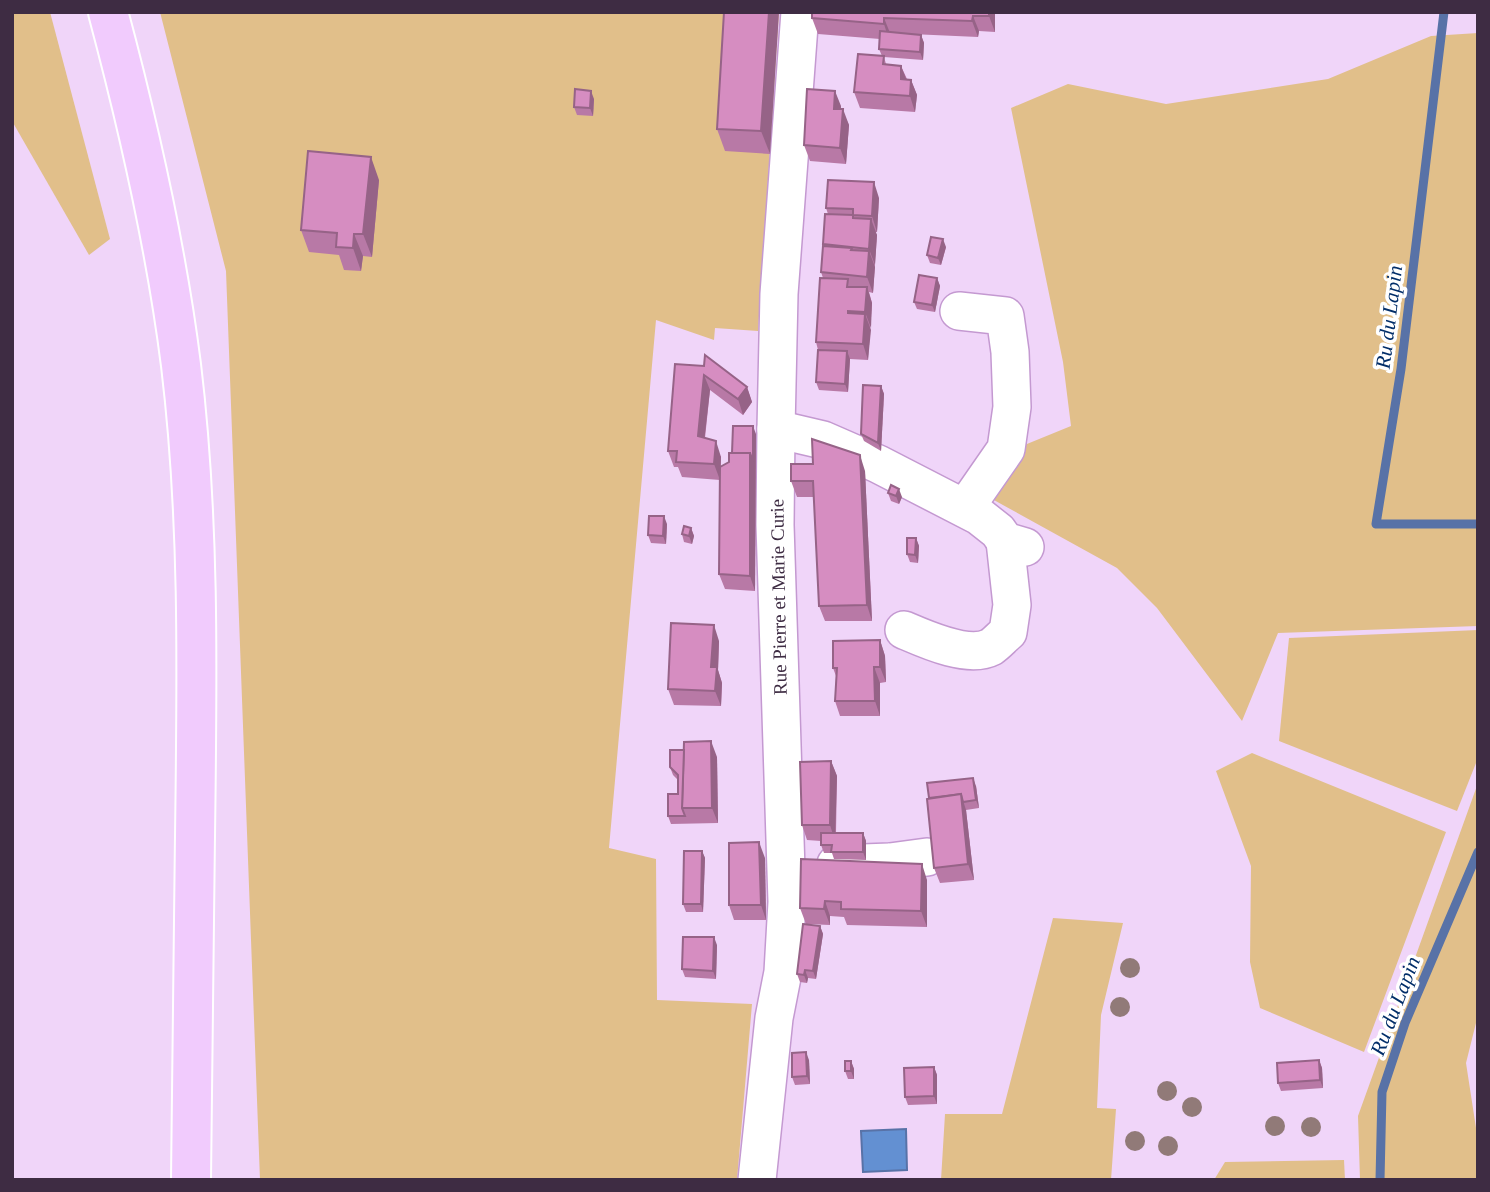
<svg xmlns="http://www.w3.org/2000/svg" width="1490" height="1192" font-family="Georgia,serif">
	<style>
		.green { fill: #e1bf8a }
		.water { fill: #6390d2; stroke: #5872a7; stroke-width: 2 }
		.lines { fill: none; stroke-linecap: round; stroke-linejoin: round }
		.stream { stroke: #5872a7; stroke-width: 9 }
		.minor-casing { stroke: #c499d1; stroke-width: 40 }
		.major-casing { stroke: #fff; stroke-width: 42 }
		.minor { stroke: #fff; stroke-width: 37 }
		.major { stroke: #f1cbfd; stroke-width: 38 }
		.tree { fill: #917a78 }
		.wall { fill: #b879a6 }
		.shaded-wall { fill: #966387 }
		.building { fill: #d68dc1; stroke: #966387; stroke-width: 2 }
		.labels { text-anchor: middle; stroke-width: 7; stroke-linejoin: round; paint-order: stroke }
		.street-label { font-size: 19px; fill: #3e2c43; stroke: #fff }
		.water-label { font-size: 21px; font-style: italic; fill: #022e69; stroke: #fff }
	</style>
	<rect width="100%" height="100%" fill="#f0d5f9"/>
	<g class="green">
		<polygon points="12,12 50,12 110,239 89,255 12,121"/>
		<polygon points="160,12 779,12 758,331 715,328 714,340 656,320 609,848 656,859 657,1000 752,1004 737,1180 260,1180 226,271"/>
		<polygon points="1478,33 1478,626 1278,633 1242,721 1157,608 1117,568 983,494 1022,446 1071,426 1063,362 1011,108 1068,84 1166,104 1328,79 1431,36"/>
		<polygon points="1478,630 1478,758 1457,811 1279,741 1289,638"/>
		<polygon points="1252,753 1446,832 1364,1052 1260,1008 1250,962 1251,866 1216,771"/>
		<polygon points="1478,783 1478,1015 1466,1063 1478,1141 1478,1180 1360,1180 1358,1116"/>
		<polygon points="1053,918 1123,923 1101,1015 1097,1108 1116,1109 1111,1180 941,1180 945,1114 1002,1114"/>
		<polygon points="1344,1160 1345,1180 1214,1180 1225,1162"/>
	</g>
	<polygon class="water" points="906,1129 907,1170 863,1172 861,1131"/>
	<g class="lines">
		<g class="stream">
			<polyline points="1444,12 1401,369 1376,524 1478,524"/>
			<polyline points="1380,1180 1382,1092 1405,1023 1478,852"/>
		</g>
		<defs>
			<g id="minor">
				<polyline points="959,311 1005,316 1010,352 1012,407 1006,449 965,508"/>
				<polyline points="776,429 823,440 878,464 979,516 998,531 1005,541 1025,547"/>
				<path d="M 904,630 C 925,639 968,659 991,647 C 997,643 1002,637 1008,632 L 1012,605 L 1005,541"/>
				<polyline points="836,864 890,862 927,857"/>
				<polyline points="757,1180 774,1018 783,972 787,902 775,525 776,429 779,294 800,12"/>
			</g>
			<path id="major" d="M 108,12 C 139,128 166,246 181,365 C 200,521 197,680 195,837 C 193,951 192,1065 191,1180"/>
		</defs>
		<use href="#minor" class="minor-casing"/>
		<use href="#major" class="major-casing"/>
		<use href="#minor" class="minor"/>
		<use href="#major" class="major"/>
	</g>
	<g class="tree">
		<circle cx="1130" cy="968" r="10"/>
		<circle cx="1120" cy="1007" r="10"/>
		<circle cx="1167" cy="1091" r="10"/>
		<circle cx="1192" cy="1107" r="10"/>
		<circle cx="1275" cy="1126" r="10"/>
		<circle cx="1311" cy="1127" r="10"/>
		<circle cx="1135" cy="1141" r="10"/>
		<circle cx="1168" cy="1146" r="10"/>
	</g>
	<g class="wall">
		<polygon points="724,12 770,154 725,151 717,129"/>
		<polygon points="995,12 995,32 979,31 978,37 911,34 921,35 924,43 923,60 884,57 886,64 901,66 907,79 911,80 917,95 915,112 860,108 854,92 882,56 879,49 880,39 818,34 812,18"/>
		<polygon points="594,99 593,116 577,115 574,107"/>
		<polygon points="841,106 841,109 849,125 846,164 810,161 804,145"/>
		<polygon points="379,180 372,257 363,256 361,271 344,270 339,255 309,252 301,230"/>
		<polygon points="879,198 877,232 875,232 877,235 873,293 869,292 872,303 868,360 850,359 848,392 819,390 816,382 818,350 816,342 823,278 821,272 824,246 823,244 828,214 826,208"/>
		<polygon points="946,247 941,265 930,263 927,255"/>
		<polygon points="937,278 940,286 935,312 917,309 914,302"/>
		<polygon points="675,364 747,387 752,402 743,415 710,390 705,438 721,457 721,467 729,462 732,453 756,434 755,591 725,589 719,574 720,480 682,477 678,467 674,467 668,451"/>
		<polygon points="881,386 884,394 881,451 864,441 861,434"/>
		<polygon points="865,471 872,621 825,621 819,606 814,497 797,497 791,481"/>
		<polygon points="888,493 902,497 899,504 891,501"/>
		<polygon points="667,524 666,544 651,543 648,535"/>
		<polygon points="691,528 694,536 692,544 684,542 682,534"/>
		<polygon points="916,538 919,546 918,563 910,562 907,554"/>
		<polygon points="880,640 885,656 886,682 880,683 880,716 840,716 835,701 836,676 833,668"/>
		<polygon points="719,641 718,670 722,683 721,706 674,705 668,689"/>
		<polygon points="717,757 718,823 671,824 668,816 678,794 678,780 673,775 670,767"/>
		<polygon points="831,761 837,776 836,833 863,833 866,841 866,860 834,859 832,853 824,853 821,845 821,841 807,840 802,825"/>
		<polygon points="976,786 979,808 966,810 974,880 940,883 934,868 929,798"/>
		<polygon points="702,851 705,858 703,912 686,912 683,904"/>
		<polygon points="765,858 766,920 734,920 729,905"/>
		<polygon points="801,859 927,880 927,927 847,925 844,917 830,916 830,925 806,924 800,908"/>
		<polygon points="820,926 823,934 816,979 808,978 807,983 800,982 797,974"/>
		<polygon points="717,945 716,979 685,977 682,969"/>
		<polygon points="809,1060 810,1084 795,1085 792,1077"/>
		<polygon points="1319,1060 1322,1068 1323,1088 1281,1091 1278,1083"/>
		<polygon points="851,1061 854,1069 854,1079 848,1079 845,1071"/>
		<polygon points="934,1067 937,1075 937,1104 908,1105 905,1097"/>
	</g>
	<g class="shaded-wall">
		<polygon points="769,12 779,12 770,154 761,131"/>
		<polygon points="989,12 995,12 995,32 989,16"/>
		<polygon points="973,16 979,31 978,37 972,21"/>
		<polygon points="884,18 890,33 889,40 884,24"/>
		<polygon points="921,35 924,43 923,60 920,52"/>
		<polygon points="901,66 907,81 901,79"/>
		<polygon points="911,80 917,95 915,112 910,96"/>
		<polygon points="591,91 594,99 593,116 590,108"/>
		<polygon points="835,91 841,106 840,124 834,109"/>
		<polygon points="843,109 849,125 846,164 840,148"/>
		<polygon points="371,157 379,180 372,257 363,234"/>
		<polygon points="874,182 879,198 877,232 872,216"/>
		<polygon points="871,219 877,235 875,265 869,249"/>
		<polygon points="354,234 363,256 361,271 353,248"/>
		<polygon points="943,239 946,247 941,265 938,258"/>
		<polygon points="869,251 875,267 873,293 867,277"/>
		<polygon points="937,278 940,286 935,312 932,305"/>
		<polygon points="867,287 872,303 871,328 865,312"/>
		<polygon points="865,314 871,330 868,360 863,344"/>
		<polygon points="847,351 850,359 848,392 845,384"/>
		<polygon points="704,375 710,390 703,451 698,436"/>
		<polygon points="881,386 884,394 881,451 878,443"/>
		<polygon points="747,387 752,402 743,415 738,399"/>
		<polygon points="753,426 756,434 755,591 750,576 750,453"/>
		<polygon points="716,441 721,457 720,480 714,464"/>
		<polygon points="860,455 865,471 872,621 867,605"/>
		<polygon points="899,489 902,497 899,504 896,496"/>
		<polygon points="664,516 667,524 666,544 663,536"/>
		<polygon points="691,528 694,536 692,544 689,536"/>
		<polygon points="916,538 919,546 918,563 915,555"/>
		<polygon points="714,625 719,641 718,670 722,683 721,706 715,691 711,667"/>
		<polygon points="880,640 885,656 886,682 880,667"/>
		<polygon points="874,667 880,683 880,716 875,701"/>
		<polygon points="711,741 717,757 718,823 712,808"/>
		<polygon points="831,761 837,776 835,841 830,825"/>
		<polygon points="973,778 976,786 979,808 976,800"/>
		<polygon points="961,794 966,810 974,880 968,864"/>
		<polygon points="863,833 866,841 866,860 863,852"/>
		<polygon points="759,842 765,858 766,920 761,905"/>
		<polygon points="702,851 705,858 703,912 701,904"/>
		<polygon points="922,864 927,880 927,927 921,911"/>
		<polygon points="825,901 830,916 830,925 824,909"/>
		<polygon points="820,926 823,934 816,979 813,971"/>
		<polygon points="714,937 717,945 716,979 713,971"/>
		<polygon points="805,970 808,978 807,983 804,975"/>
		<polygon points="806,1052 809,1060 810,1084 807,1076"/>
		<polygon points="1319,1060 1322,1068 1323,1088 1320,1080"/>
		<polygon points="851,1061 854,1069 854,1079 851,1071"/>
		<polygon points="934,1067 937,1075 937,1104 934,1096"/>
	</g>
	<g class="building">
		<polygon points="724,12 769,12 761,131 717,129"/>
		<polygon points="812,12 989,12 989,16 973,16 972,21 884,18 884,24 812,18"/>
		<polygon points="880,31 921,35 920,52 879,49"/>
		<polygon points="858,54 884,56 883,64 901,66 901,79 911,80 910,96 854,92"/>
		<polygon points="575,89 591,91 590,108 574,107"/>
		<polygon points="807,89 835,91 834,109 843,109 840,148 804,145"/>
		<polygon points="308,151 371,157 363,234 354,234 353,248 336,247 337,233 301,230"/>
		<polygon points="828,180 874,182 872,216 853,215 853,218 871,219 869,249 823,244 825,214 853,215 853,209 826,208"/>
		<polygon points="931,237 943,239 938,258 927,255"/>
		<polygon points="823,246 852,248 851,250 869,251 867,277 821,272"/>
		<polygon points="919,275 937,278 932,305 914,302"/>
		<polygon points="820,278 848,279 847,287 867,287 865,312 848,311 848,313 865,314 863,344 816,342"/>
		<polygon points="818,350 847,351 845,384 816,382"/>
		<polygon points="705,355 747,387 738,399 704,375 698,436 716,441 714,464 676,462 677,451 668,451 675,364 704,366"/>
		<polygon points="863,385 881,386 878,443 861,434"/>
		<polygon points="733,426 753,426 753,461 750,453 732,453"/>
		<polygon points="812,439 860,455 867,605 819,606 813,481 791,481 791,464 813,464"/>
		<polygon points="729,453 750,453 750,576 719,574 720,467 729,462"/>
		<polygon points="891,485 899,489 896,496 888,493"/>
		<polygon points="649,516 664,516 663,536 648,535"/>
		<polygon points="684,526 691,528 689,536 682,534"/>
		<polygon points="907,538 916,538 915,555 907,554"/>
		<polygon points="671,623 714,625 711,667 717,667 715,691 668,689"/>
		<polygon points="880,640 880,667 874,667 875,701 835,701 837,668 833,668 833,641"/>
		<polygon points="711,741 712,808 682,808 684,742"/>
		<polygon points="670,750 684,750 682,808 685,816 668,816 668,794 678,794 678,775 670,767"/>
		<polygon points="831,761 830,825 802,825 800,762"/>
		<polygon points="973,778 976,800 963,802 961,794 929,798 927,783"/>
		<polygon points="961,794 968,864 934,868 927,799"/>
		<polygon points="821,833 863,833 863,852 831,852 832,845 821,845"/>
		<polygon points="759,842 761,905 729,905 729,843"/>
		<polygon points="684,851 702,851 701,904 683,904"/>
		<polygon points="801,859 922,864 921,911 841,909 841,902 825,901 824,909 800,908"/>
		<polygon points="803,924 820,926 813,971 805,970 804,975 797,974"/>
		<polygon points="683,937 714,937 713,971 682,969"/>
		<polygon points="806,1052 807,1076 792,1077 792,1053"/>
		<polygon points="1319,1060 1320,1080 1278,1083 1277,1063"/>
		<rect x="845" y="1061" width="6" height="10"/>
		<polygon points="934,1067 934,1096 905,1097 904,1068"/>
	</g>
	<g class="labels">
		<g class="street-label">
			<text transform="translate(778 597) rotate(-91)" y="7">Rue Pierre et Marie Curie</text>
		</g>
		<g class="water-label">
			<text transform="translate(1389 317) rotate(-83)" y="7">Ru du Lapin</text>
			<text transform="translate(1395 1006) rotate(-69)" y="7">Ru du Lapin</text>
		</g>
	</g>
	<rect width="1490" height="1192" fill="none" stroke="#3e2c43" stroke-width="28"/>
</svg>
